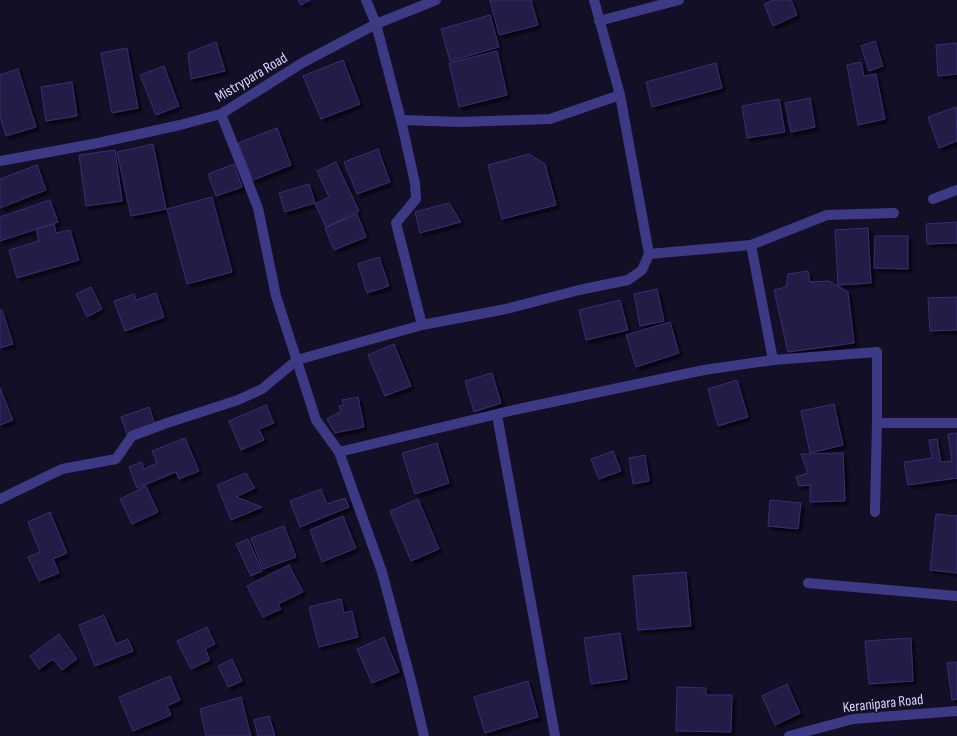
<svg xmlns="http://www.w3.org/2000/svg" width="957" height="736" font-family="'Sofia Sans Condensed',sans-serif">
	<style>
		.building { fill: #241b47; stroke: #3b2d73; filter: url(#shadow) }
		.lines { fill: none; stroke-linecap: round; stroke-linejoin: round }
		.minor { stroke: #3d3a85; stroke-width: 10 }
		.labels { text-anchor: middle; stroke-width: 3; stroke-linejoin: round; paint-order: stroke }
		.street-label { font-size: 15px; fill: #d9d4ff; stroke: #130f26 }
	</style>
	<defs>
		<filter id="shadow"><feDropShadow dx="3.5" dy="3.5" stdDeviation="1" flood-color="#0009"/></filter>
	</defs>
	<rect width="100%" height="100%" fill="#130f26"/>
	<g class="building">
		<polygon points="298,0 310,0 301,5"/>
		<polygon points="490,0 531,0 538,25 499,35"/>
		<polygon points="774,0 791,0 797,15 773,26 764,4"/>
		<polygon points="490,15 499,47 450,61 441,29"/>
		<polygon points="875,41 883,66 869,71 861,46"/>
		<polygon points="216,42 225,71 191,79 188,53"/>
		<polygon points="957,43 957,74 938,76 936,45"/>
		<polygon points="127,48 138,108 112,113 101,53"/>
		<polygon points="497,51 507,95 459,107 449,63"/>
		<polygon points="343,60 360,104 321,119 303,76"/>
		<polygon points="861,62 864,76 876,74 885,119 858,125 847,65"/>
		<polygon points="716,63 722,88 652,107 646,82"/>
		<polygon points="164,66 179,106 156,115 140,75"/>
		<polygon points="18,69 36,127 6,136 0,117 0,75"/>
		<polygon points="72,82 77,116 46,121 41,87"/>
		<polygon points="810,98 815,127 791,132 785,103"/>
		<polygon points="779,99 785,132 747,138 742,106"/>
		<polygon points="956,107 957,141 939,148 928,117"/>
		<polygon points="277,128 291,165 253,180 238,143"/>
		<polygon points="153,144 166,209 131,216 117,152"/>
		<polygon points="378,149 390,182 357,194 344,162"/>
		<polygon points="115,150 122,201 86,206 79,155"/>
		<polygon points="529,154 545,164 556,205 502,219 488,165"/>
		<polygon points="336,162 359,211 326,227 315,204 329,197 317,171"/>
		<polygon points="234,164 242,187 216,196 208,174"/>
		<polygon points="37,165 46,190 0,208 0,179"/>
		<polygon points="309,184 315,203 285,212 279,193"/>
		<polygon points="212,197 232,272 187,284 167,209"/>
		<polygon points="50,200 58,222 0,241 0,217"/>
		<polygon points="449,203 461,222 420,233 415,212"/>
		<polygon points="357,214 366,237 334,250 325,228"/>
		<polygon points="957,222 957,243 927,244 926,224"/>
		<polygon points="54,224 56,233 70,230 79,260 17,278 9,250 39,241 36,229"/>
		<polygon points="868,228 871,283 838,285 835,230"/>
		<polygon points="875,236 908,236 908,269 874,268"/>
		<polygon points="379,257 389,286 367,293 358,264"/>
		<polygon points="808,271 810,282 829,281 848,292 854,343 788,352 774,290 786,287 788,274"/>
		<polygon points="91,287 102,309 87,317 76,294"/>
		<polygon points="657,289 664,321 640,326 634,294"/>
		<polygon points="156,293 164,317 125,331 114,301 134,294 136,300"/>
		<polygon points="957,297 957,330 930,331 928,298"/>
		<polygon points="620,300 628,330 586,340 579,310"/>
		<polygon points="0,310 2,310 13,344 0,348"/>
		<polygon points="670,322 679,353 636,367 626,335"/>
		<polygon points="394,344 411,386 385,396 368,355"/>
		<polygon points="492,373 501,403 474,412 465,381"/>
		<polygon points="737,380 748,417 718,426 708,389"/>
		<polygon points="0,388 13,420 0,425"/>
		<polygon points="358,397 364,427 335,433 327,419 341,411 339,406 344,405 342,400"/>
		<polygon points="834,404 843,445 810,453 801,411"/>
		<polygon points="266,405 274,423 259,429 264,440 241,450 229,421"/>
		<polygon points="149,407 155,424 127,434 121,417"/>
		<polygon points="957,433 957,478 908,485 904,462 932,458 929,440 937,439 941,462 952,461 948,434"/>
		<polygon points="185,438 199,471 179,479 176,472 137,488 129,467 142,462 144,469 157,463 152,451"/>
		<polygon points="437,443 449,483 415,494 402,453"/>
		<polygon points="613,451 621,471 599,479 591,459"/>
		<polygon points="843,453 845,501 810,502 810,485 799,486 796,477 808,473 801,454"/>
		<polygon points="645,455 649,481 633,484 629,458"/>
		<polygon points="246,473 255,488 236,497 262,507 231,520 217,485"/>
		<polygon points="146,486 158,512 132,524 120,499"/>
		<polygon points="321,489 327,504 345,498 349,507 300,527 290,501"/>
		<polygon points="418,499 439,549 411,561 390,511"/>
		<polygon points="770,500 801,503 798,529 768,526"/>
		<polygon points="50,512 67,553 53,559 59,573 39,581 28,557 40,552 28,522"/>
		<polygon points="936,514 957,516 957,573 930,570"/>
		<polygon points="343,516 356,548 322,562 310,530"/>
		<polygon points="284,526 296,557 263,569 251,538"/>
		<polygon points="248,539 262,571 251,576 236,544"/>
		<polygon points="289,565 303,592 278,604 281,609 263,617 247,586"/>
		<polygon points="686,572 691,626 638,630 633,576"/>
		<polygon points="341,599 344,613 352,611 358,637 319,647 309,607"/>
		<polygon points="104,615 116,644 128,639 133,651 95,666 79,625"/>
		<polygon points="207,627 215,644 205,649 210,660 191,669 177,641"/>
		<polygon points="620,633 627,679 591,684 584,638"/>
		<polygon points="59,634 77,659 62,670 53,659 39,669 30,656"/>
		<polygon points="384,637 399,672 372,683 357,649"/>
		<polygon points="911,638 913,681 869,684 865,641"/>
		<polygon points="232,659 242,681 228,687 218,666"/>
		<polygon points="957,662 957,699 952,700 947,663"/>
		<polygon points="170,676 180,700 167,706 171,715 133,731 119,697"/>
		<polygon points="528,681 538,717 485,733 474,697"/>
		<polygon points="787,684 800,713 775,725 762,696"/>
		<polygon points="677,687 706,688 706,695 732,695 731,732 676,731"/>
		<polygon points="241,697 251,736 206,736 200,709"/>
		<polygon points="269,716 275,736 258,736 254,720"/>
	</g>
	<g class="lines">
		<g class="minor">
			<polyline points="366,0 376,24 401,120 415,183 416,199 396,223 422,325"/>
			<polyline points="599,21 679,0"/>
			<polyline points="221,114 258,208 276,296 316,420 339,452"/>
			<polyline points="401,120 461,122 550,119 620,95"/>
			<polyline points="0,161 98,143 180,125 221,114 302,63 376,24 436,0"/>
			<polyline points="933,199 957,190"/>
			<polyline points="751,245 773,360"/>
			<polyline points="649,254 751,245 827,215 894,213"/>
			<polyline points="497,415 555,736"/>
			<polyline points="877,423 957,423"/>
			<polyline points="0,499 62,469 116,459 132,436 167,423 238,400 262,389 297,360 422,325 506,309 579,290 628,280 642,270 649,254 620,95 594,0"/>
			<polyline points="808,583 957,596"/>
			<polyline points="424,736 411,681 382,572 339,452 514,410 704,370 773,360 877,352 877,423 875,512"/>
			<polyline points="789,736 853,719 957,711"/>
		</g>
	</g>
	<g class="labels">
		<g class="street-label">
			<text transform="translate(251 77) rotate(-31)" y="5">Mistrypara Road</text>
			<text transform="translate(883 703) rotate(-6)" y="5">Keranipara Road</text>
		</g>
	</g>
</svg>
